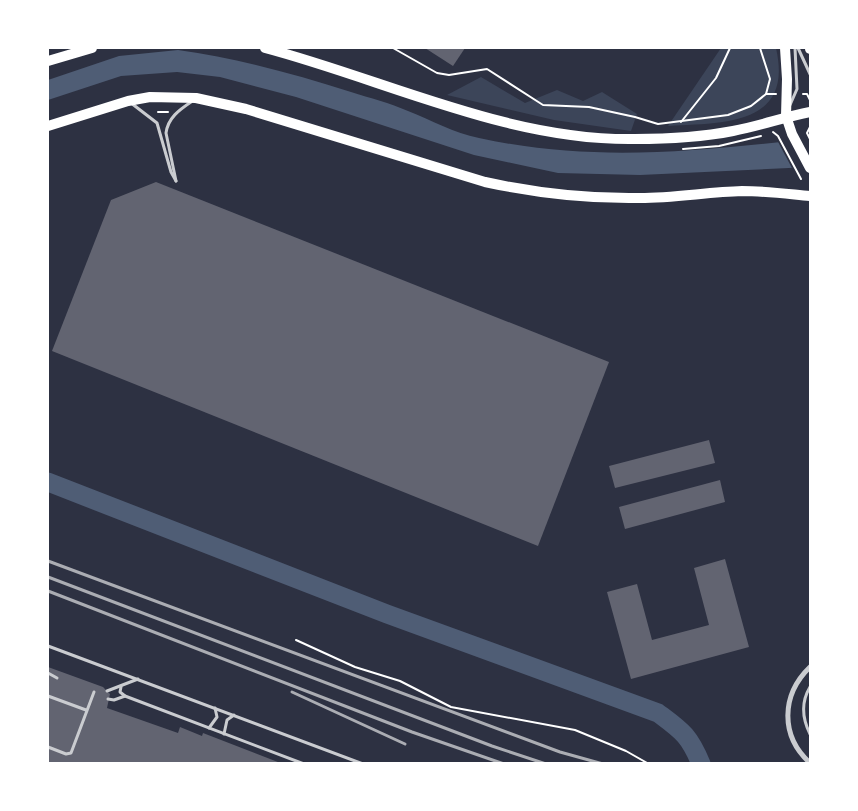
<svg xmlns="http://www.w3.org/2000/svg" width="858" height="811" font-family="'Varela Round',sans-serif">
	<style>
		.green { fill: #3c4559 }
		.water { fill: #4f5d75 }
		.pier { fill: #2d3142 }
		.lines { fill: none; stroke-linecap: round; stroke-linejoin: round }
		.river { stroke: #4f5d75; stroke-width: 19 }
		.building { fill: #626471 }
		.path { stroke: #fff; stroke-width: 2 }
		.service { stroke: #caccd0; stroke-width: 3 }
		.minor { stroke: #caccd0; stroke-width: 5 }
		.primary { stroke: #fff; stroke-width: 10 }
		.trunk { stroke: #fff; stroke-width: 10 }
		.rail { stroke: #abadb3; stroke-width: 3 }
	</style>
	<rect width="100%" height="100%" fill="#2d3142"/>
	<g class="green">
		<path d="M 721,48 L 776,48 C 794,126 723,123 668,126 Z"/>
		<polygon points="481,77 525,103 557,90 583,101 602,92 637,114 631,131 554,120 447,95"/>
	</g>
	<path class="water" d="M 178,50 C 237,58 294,74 351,92 C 370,98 390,103 408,111 C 431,120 454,133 479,138 C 595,163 694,151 810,139 L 810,167 L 640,175 L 558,173 L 474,155 L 296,97 L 220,77 L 177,72 L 121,76 L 48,100 L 48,80 L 119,56 Z"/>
	<polygon class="pier" points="810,137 810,169 793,170 777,140"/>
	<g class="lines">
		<path class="river" d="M 48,482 L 387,614 L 658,713 C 682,731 689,735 701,764"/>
	</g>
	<g class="building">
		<polygon points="425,48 465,48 453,66"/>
		<polygon points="156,182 609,362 538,546 52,351 111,200"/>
		<polygon points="709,440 715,463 615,488 609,466"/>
		<polygon points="720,480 725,502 625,529 619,507"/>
		<polygon points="725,559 749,647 631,679 607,592 637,584 652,640 709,625 694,568"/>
		<polygon points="48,667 103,687 110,694 107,708 178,733 180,727 202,736 203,733 283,764 48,764"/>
	</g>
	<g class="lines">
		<g class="path">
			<polyline points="393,48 437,73 449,75 487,69 543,105 589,107 635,117 658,124 728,115 751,106 766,94 770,79 760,48"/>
			<polyline points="766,94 776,94"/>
			<polyline points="803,94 807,94 810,100"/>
			<polyline points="158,112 168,112"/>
			<polyline points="681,122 716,78 730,48"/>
			<polyline points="810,127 807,133 810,139"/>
			<polyline points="773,132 778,136 801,179"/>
			<polyline points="683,149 719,146 761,136"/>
			<polyline points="296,640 355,667 400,681 451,707 575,730 626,751 649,764"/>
		</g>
		<g class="service">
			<polyline points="798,48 810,74"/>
			<polyline points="131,103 157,123 171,172 176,181"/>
			<polyline points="790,105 797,89 795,48"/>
			<path d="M 176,181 L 166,133 C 168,118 179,110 191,102"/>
			<polyline points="48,646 363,764"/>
			<polyline points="48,673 57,678"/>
			<polyline points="121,687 120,692 125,696 304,764"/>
			<path d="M 810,687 C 801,702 802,718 810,734"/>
			<polyline points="107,691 138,679"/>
			<polyline points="48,696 86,710"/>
			<polyline points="108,699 114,700 125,696"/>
			<polyline points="209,728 217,717 215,708"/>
			<polyline points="224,734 227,720 234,715"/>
			<polyline points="48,747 66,754 71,753 94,692"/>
		</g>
		<path class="minor" d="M 810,667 C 781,695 780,736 810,763"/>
		<g class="primary">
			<polyline points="785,48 787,79 786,116 792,134 810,168"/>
			<polyline points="810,48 810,49"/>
		</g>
		<g class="trunk">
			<path d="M 265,48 C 386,80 508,141 635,139 C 667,139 702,137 733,131 C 760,126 784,117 810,112"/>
			<polyline points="48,61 92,48"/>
			<path d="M 48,126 L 128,101 L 150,97 L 196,98 L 246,109 L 485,182 C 536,193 587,199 640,198 C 674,198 708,192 742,191 C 765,191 788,194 810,196"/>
		</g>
		<g class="rail">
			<polyline points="48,561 560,752 603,764"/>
			<polyline points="48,577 492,746 546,764"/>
			<polyline points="48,591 412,732 504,764"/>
			<polyline points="292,692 405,744"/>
		</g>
	</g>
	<rect width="858" height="811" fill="none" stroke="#ffffff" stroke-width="98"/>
</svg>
